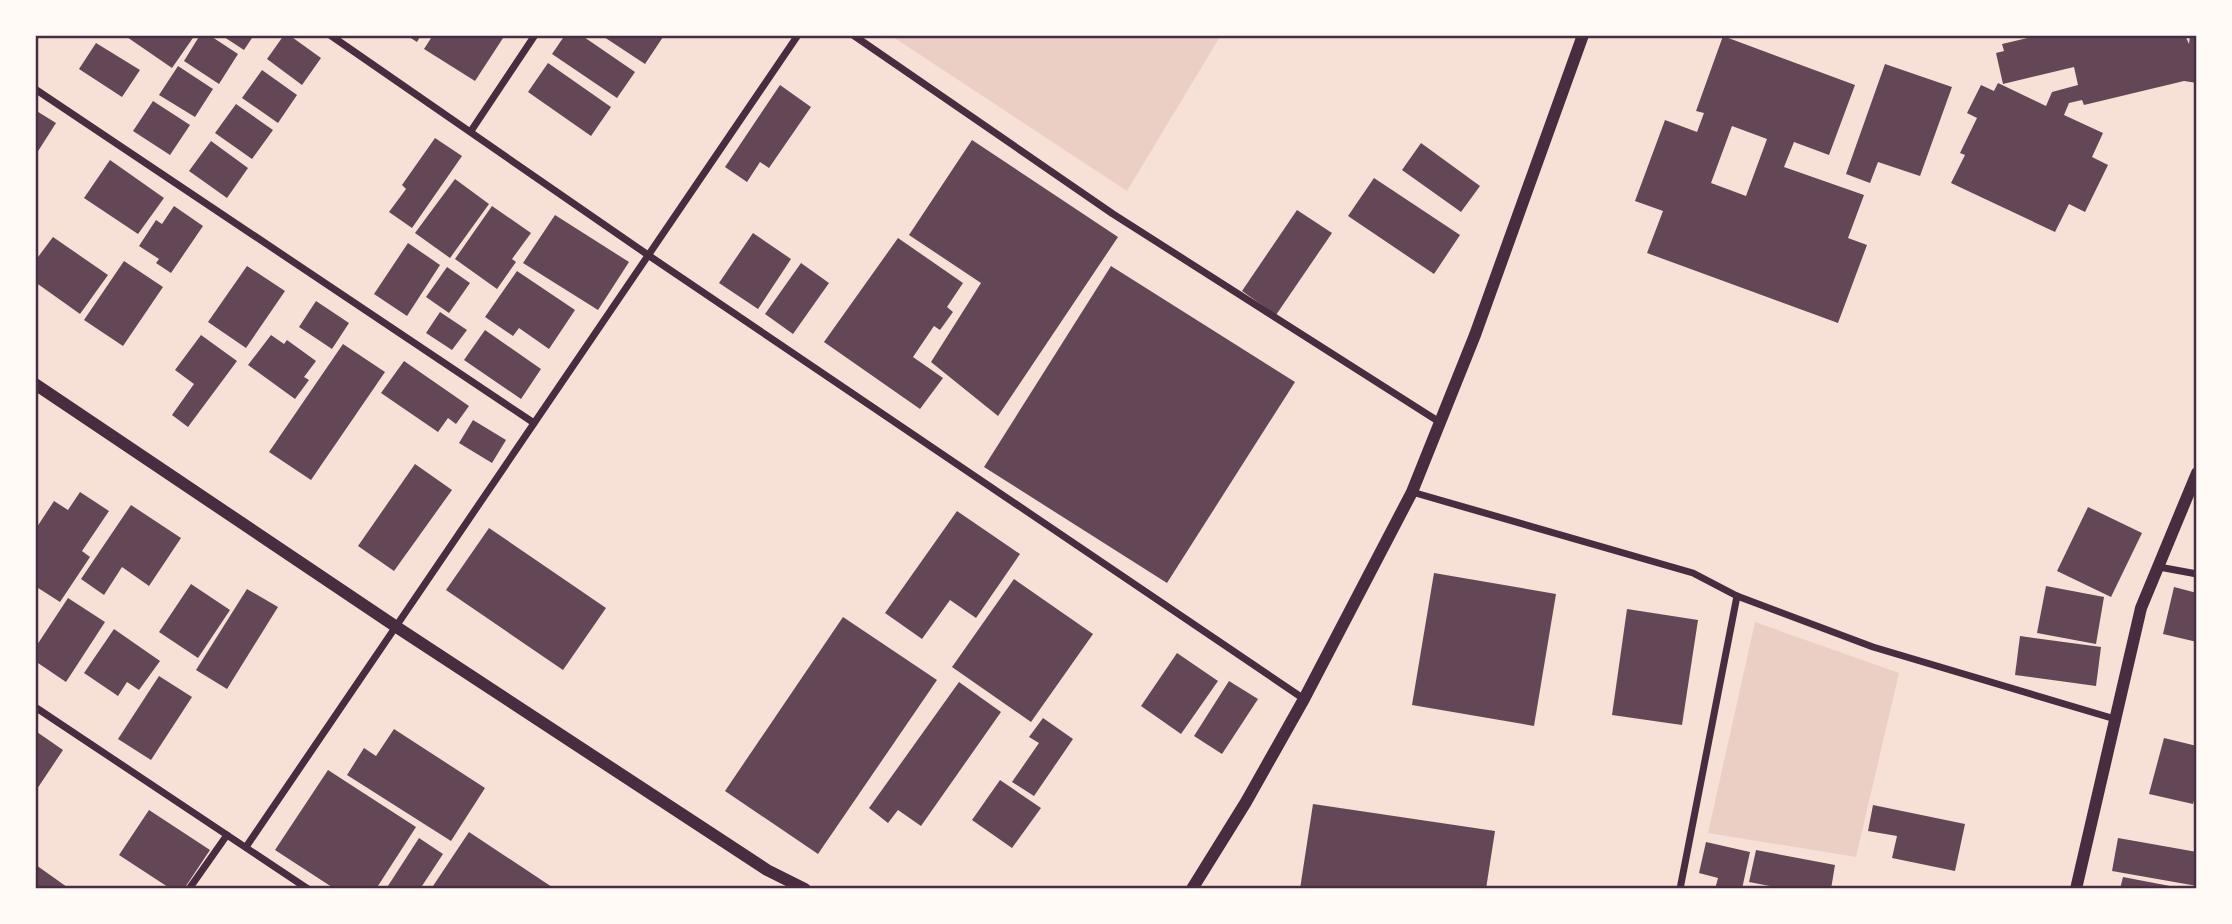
<svg xmlns="http://www.w3.org/2000/svg" width="2232" height="924" font-family="'Titillium Web',sans-serif">
	<style>
		.green { fill: #ebcfc5 }
		.building { fill: #644757; fill-rule: evenodd }
		.lines { fill: none; stroke-linecap: round; stroke-linejoin: round }
		.minor { stroke: #4a2c40; stroke-width: 7 }
		.tertiary { stroke: #4a2c40; stroke-width: 12 }
		.neatline { fill: none; stroke: #4a2c40; stroke-width: 2.5 }
	</style>
	<rect width="100%" height="100%" fill="#f7e1d7"/>
	<g class="green">
		<polygon points="890,35 1221,35 1127,191"/>
		<polygon points="1755,622 1899,673 1856,857 1708,833"/>
	</g>
	<g class="building">
		<polygon points="124,35 195,35 172,68"/>
		<polygon points="200,35 209,35 238,54 219,84 184,61"/>
		<polygon points="221,35 254,35 244,50"/>
		<polygon points="284,35 289,35 321,58 302,85 267,59"/>
		<polygon points="406,35 421,35 417,42"/>
		<polygon points="433,35 505,35 475,81 424,49"/>
		<polygon points="565,35 581,35 635,72 617,98 552,54"/>
		<polygon points="601,35 661,35 663,37 645,64"/>
		<polygon points="2041,35 2185,35 2189,44 2190,35 2197,35 2197,83 2184,81 2084,105 2082,100 2069,103 2064,115 2103,133 2092,157 2108,165 2085,212 2069,204 2055,232 1951,183 1965,155 1960,153 1977,118 1967,113 1981,85 1994,91 1998,83 2046,106 2052,92 2078,85 2074,67 2003,84 1996,53 2004,51 2002,44"/>
		<path d="M 1723,36 L 1855,85 L 1829,155 L 1794,142 L 1784,167 L 1864,195 L 1848,238 L 1867,245 L 1838,323 L 1647,253 L 1663,211 L 1635,201 L 1665,120 L 1697,132 L 1704,113 L 1696,111 ZM 1732,126 L 1767,139 L 1746,196 L 1711,183 Z"/>
		<polygon points="96,43 140,70 122,97 79,69"/>
		<polygon points="548,63 611,107 591,136 528,92"/>
		<polygon points="1885,64 1952,87 1920,176 1878,162 1870,183 1846,174"/>
		<polygon points="178,66 213,89 195,117 159,95"/>
		<polygon points="262,70 297,95 278,123 242,98"/>
		<polygon points="780,85 811,107 769,168 760,162 747,182 725,167"/>
		<polygon points="153,101 190,125 170,155 133,131"/>
		<polygon points="236,104 273,130 252,159 215,133"/>
		<polygon points="35,110 56,123 35,156"/>
		<polygon points="435,138 462,156 412,228 389,212 406,189 402,185"/>
		<polygon points="972,140 1118,237 998,416 931,362 981,283 909,235"/>
		<polygon points="211,141 248,168 227,198 189,171"/>
		<polygon points="1421,143 1480,186 1461,212 1402,170"/>
		<polygon points="110,160 164,198 138,234 84,198"/>
		<polygon points="1374,178 1460,235 1434,274 1348,216"/>
		<polygon points="455,179 489,204 450,258 415,233"/>
		<polygon points="174,206 203,226 171,273 156,263 159,259 139,246 156,220 162,224"/>
		<polygon points="492,206 531,233 512,259 516,262 497,289 455,259"/>
		<polygon points="1297,210 1332,233 1276,315 1242,291"/>
		<polygon points="555,215 629,262 598,310 523,263"/>
		<polygon points="753,233 791,259 758,309 719,283"/>
		<polygon points="53,237 108,275 80,314 35,282 35,261"/>
		<polygon points="898,238 963,283 947,307 953,312 940,330 934,326 913,357 943,378 920,409 824,342"/>
		<polygon points="408,243 440,265 407,316 374,294"/>
		<polygon points="124,261 163,287 123,346 84,320"/>
		<polygon points="801,263 829,283 793,334 765,314"/>
		<polygon points="247,266 285,291 246,348 208,322"/>
		<polygon points="1111,266 1295,382 1167,583 984,467"/>
		<polygon points="447,267 470,283 449,313 426,297"/>
		<polygon points="517,271 575,310 549,349 519,328 513,336 485,317"/>
		<polygon points="316,301 349,323 332,349 299,327"/>
		<polygon points="440,312 467,330 452,350 426,333"/>
		<polygon points="485,330 541,369 521,399 464,360"/>
		<polygon points="201,335 237,361 188,427 172,415 194,384 175,370"/>
		<polygon points="271,335 284,344 287,340 316,361 304,377 309,380 295,399 248,365"/>
		<polygon points="343,344 385,372 311,480 269,452"/>
		<polygon points="404,361 469,406 456,424 448,418 438,432 381,393"/>
		<polygon points="473,420 506,440 492,463 459,443"/>
		<polygon points="415,464 452,490 394,571 358,546"/>
		<polygon points="80,492 109,511 82,551 90,557 60,602 35,586 35,530 54,501 68,510"/>
		<polygon points="131,505 181,538 149,586 122,567 104,595 81,579"/>
		<polygon points="2088,507 2142,533 2111,597 2057,571"/>
		<polygon points="957,511 1020,554 976,618 950,600 922,639 885,613"/>
		<polygon points="489,528 606,608 563,670 446,590"/>
		<polygon points="1434,573 1556,594 1534,726 1412,705"/>
		<polygon points="1014,579 1093,634 1031,722 952,667"/>
		<polygon points="191,584 230,610 198,658 159,632"/>
		<polygon points="2046,586 2104,597 2096,644 2037,633"/>
		<polygon points="2174,587 2197,593 2197,642 2163,634"/>
		<polygon points="247,589 278,607 227,689 196,670"/>
		<polygon points="68,598 105,622 66,682 35,661 35,648"/>
		<polygon points="1627,609 1698,620 1682,725 1612,715"/>
		<polygon points="843,617 937,680 818,854 725,791"/>
		<polygon points="114,629 160,661 139,690 127,682 118,696 84,673"/>
		<polygon points="2020,636 2101,647 2096,686 2015,675"/>
		<polygon points="1177,653 1218,681 1181,734 1141,706"/>
		<polygon points="159,676 192,697 151,760 118,739"/>
		<polygon points="1229,681 1258,699 1222,754 1194,736"/>
		<polygon points="959,682 1001,712 921,826 898,810 888,823 869,808"/>
		<polygon points="1043,718 1073,739 1034,796 1012,782 1039,743 1029,737"/>
		<polygon points="394,729 485,788 451,841 347,775 364,748 376,756"/>
		<polygon points="37,732 63,750 35,792 35,735"/>
		<polygon points="2164,738 2197,746 2197,789 2193,804 2149,794"/>
		<polygon points="328,770 416,827 376,889 335,889 275,850"/>
		<polygon points="1000,780 1041,808 1012,848 972,820"/>
		<polygon points="1313,804 1495,831 1486,889 1300,889"/>
		<polygon points="1873,805 1965,824 1955,871 1892,858 1897,836 1868,831"/>
		<polygon points="149,810 210,850 184,889 171,889 119,855"/>
		<polygon points="469,832 555,889 431,889"/>
		<polygon points="419,838 443,854 420,889 386,889"/>
		<polygon points="2118,838 2197,852 2197,886 2112,871"/>
		<polygon points="1706,842 1750,852 1742,889 1715,889 1718,878 1699,873"/>
		<polygon points="1756,850 1835,865 1831,889 1785,889 1749,882"/>
		<polygon points="36,865 67,887 66,889 35,889"/>
		<polygon points="2123,877 2170,886 2170,889 2120,889"/>
	</g>
	<g class="lines">
		<g class="minor">
			<polyline points="330,35 648,255 1304,699"/>
			<polyline points="853,35 1113,214 1441,423"/>
			<polyline points="35,89 534,423"/>
			<polyline points="471,131 535,35"/>
			<polyline points="1412,492 1693,573 1737,596 1873,647 2115,719"/>
			<polyline points="2159,567 2197,574"/>
			<polyline points="35,707 308,889"/>
			<polyline points="246,847 798,35"/>
			<polyline points="189,889 227,835"/>
			<polyline points="1680,889 1737,596"/>
		</g>
		<g class="tertiary">
			<polyline points="35,384 395,626 767,870 805,889"/>
			<polyline points="1192,889 1246,802 1304,699 1412,492 1475,335 1583,35"/>
			<polyline points="2076,889 2141,608 2197,473"/>
		</g>
	</g>
	<rect width="2232" height="924" fill="none" stroke="#fffaf5" stroke-width="74"/>
	<rect x="37" y="37" width="2158" height="850" class="neatline"/>
</svg>
